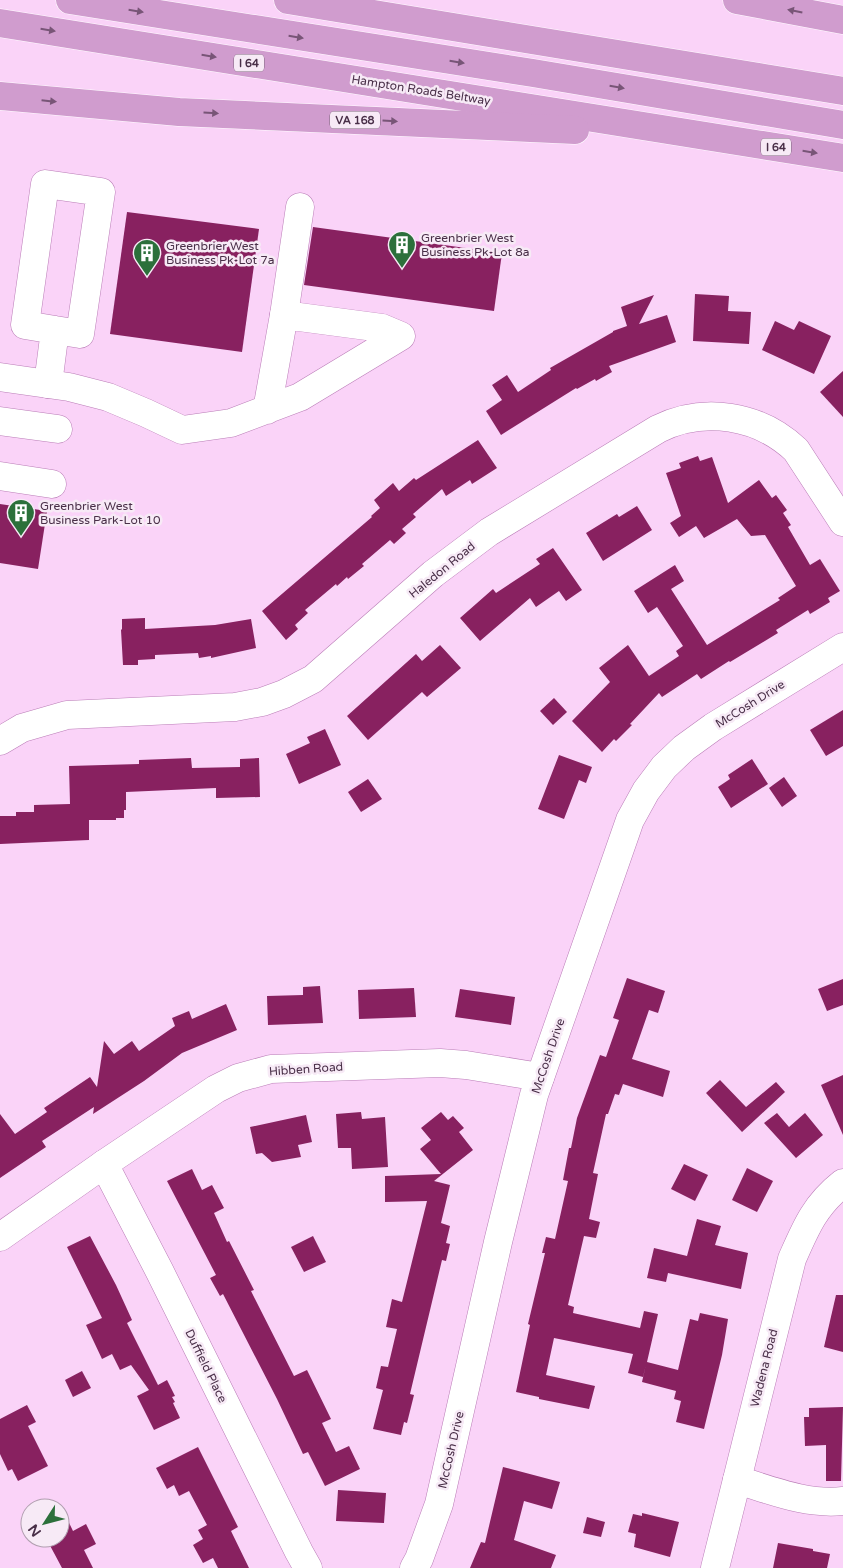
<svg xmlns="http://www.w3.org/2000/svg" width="843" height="1568" font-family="'Varela Round',sans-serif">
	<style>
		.building { fill: #882160 }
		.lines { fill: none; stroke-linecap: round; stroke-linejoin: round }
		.minor-casing { stroke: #ba7db7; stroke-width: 29 }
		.highway-casing { stroke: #fff; stroke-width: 29 }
		.minor { stroke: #fff; stroke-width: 28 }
		.highway { stroke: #d09cce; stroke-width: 28 }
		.oneway { fill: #785577 }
		.labels { text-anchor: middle; stroke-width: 5; stroke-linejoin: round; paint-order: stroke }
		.shield { fill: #f7eaf6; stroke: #7d677c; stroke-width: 1 }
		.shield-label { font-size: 11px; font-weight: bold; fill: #492f48 }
		.street-label { font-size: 12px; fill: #492f48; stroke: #f7eaf6 }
		.poi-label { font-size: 12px; fill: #492f48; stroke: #f7eaf6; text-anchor: start }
	</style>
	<rect width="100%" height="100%" fill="#fad3f8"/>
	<g class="building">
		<polygon points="127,212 259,229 242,352 110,334"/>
		<polygon points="313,227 502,253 494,311 304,285"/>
		<polygon points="695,294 729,296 728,311 751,312 749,344 693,341"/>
		<polygon points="654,295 639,324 667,315 676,342 609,366 612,372 596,381 595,379 577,389 576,388 501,435 486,411 502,400 492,385 507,375 518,392 551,370 550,368 613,332 613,331 627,326 621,307"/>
		<polygon points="775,321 794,330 799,321 831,336 814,374 762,350"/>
		<polygon points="843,371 843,417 820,392"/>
		<polygon points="478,440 497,468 472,484 470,480 446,496 442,489 413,514 416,517 402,529 406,533 394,544 390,540 362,564 364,566 348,579 347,577 337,586 336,584 305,610 308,613 295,625 298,629 286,640 262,611 372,517 371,516 380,508 374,500 393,483 399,491 414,478 416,480"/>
		<polygon points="698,456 700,461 712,457 728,503 759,480 772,498 776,495 787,510 783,513 791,525 788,527 810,565 820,559 840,591 828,598 830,602 810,614 808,610 776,630 778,633 730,662 729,661 701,679 697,674 662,697 659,693 630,724 632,725 616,741 614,739 602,752 572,721 610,682 599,668 628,645 649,676 679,656 676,651 683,646 657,607 648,613 634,591 675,565 684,581 671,589 707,645 780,600 778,598 796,586 765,535 751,536 737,519 704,538 696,526 679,537 670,523 681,516 666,473 681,468 679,463"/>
		<polygon points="0,504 47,511 38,569 0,563"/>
		<polygon points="637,506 652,530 603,561 586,533 617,514 619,517"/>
		<polygon points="553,548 582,590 566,601 559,591 536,607 530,598 480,641 460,618 493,589 496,593 540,564 536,559"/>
		<polygon points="145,618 145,629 215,625 251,619 256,648 211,658 211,656 199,658 198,653 155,655 155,659 138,660 138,665 123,665 121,630 122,629 122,619"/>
		<polygon points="440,645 461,668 427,697 422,692 368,740 347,716 416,654 422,661"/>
		<polygon points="554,698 567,712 553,725 540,711"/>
		<polygon points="843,710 843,746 826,756 810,730"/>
		<polygon points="325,729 341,765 299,784 286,754 310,743 307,737"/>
		<polygon points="559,755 592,767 586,783 579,780 564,819 538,809"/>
		<polygon points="191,758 192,768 240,767 240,759 259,758 260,797 216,798 216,788 126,792 126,810 124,810 124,818 116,818 116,820 89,820 89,840 0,844 0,816 16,816 16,812 34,812 34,805 70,804 69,766 139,764 139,760"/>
		<polygon points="752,759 768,784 731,808 718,787 730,779 728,775"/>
		<polygon points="784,777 797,796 782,807 769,788"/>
		<polygon points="368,779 382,799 361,812 348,792"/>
		<polygon points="627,978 665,991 658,1013 649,1010 632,1059 670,1071 663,1097 623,1084 619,1095 615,1094 608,1114 606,1114 593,1173 598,1174 589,1219 600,1222 596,1238 584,1236 568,1305 574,1307 573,1313 640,1328 644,1311 658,1314 647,1362 678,1370 690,1319 698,1321 700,1313 728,1319 722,1355 704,1429 676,1422 681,1401 674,1399 676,1391 642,1382 646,1364 643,1377 628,1373 633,1354 554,1338 546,1375 595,1386 589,1409 539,1399 539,1397 516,1392 530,1325 528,1324 545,1253 542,1253 546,1237 555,1239 568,1181 563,1180 569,1148 571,1148 577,1118 600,1055 606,1057 619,1020 613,1018"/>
		<polygon points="843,979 843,1005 827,1011 818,989"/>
		<polygon points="320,986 323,1023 268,1025 267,996 303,995 303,987"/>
		<polygon points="414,988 416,1017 359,1019 358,990"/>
		<polygon points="460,989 515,997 511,1025 455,1017"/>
		<polygon points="226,1004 237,1030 182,1053 144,1081 93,1114 94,1107 42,1141 46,1147 0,1178 0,1114 15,1134 47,1112 44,1108 90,1077 97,1087 104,1041 114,1054 132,1041 139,1051 175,1026 172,1018 189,1011 192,1019"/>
		<polygon points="843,1075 843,1135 821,1085"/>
		<polygon points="720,1080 746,1107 776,1082 785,1092 742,1132 706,1093"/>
		<polygon points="361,1112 362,1119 385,1117 388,1167 352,1169 351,1148 338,1148 336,1114"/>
		<polygon points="441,1112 448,1120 453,1116 464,1128 459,1132 473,1150 434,1181 450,1185 441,1223 450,1226 446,1243 450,1244 446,1261 442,1260 410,1394 414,1395 407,1423 404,1422 401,1435 373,1429 383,1390 376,1388 381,1366 388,1367 397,1329 386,1327 392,1299 402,1302 427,1201 385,1202 385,1176 441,1174 420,1149 431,1140 421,1128"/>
		<polygon points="777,1113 789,1127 805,1113 823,1135 796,1158 764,1123"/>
		<polygon points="306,1115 312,1142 298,1145 301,1157 272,1162 262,1153 256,1154 250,1127"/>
		<polygon points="684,1164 708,1175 695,1201 671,1189"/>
		<polygon points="747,1168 773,1181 757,1212 732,1200"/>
		<polygon points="192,1169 202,1190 212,1185 224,1208 214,1213 227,1242 229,1241 254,1290 251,1291 294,1376 307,1370 331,1419 322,1423 336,1452 349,1446 360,1469 325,1486 308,1452 303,1454 277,1399 223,1294 220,1296 210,1278 216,1275 167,1181"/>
		<polygon points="697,1219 721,1226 715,1245 748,1253 741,1289 668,1273 666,1282 647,1278 654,1248 687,1256"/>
		<polygon points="90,1236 116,1285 132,1320 127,1323 158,1385 167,1380 175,1396 172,1397 175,1402 173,1403 180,1418 154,1430 137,1396 149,1390 131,1365 120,1370 112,1354 102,1359 86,1325 102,1318 67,1247"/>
		<polygon points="313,1236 326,1262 304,1272 291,1247"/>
		<polygon points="836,1295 843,1295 843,1352 824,1347"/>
		<polygon points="82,1371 91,1388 73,1397 65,1380"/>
		<polygon points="27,1405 36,1422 28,1426 48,1466 18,1481 12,1469 8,1471 0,1454 0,1419"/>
		<polygon points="843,1407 841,1481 826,1481 826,1445 805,1446 804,1417 809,1417 809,1408"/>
		<polygon points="198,1447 238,1527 231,1531 249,1568 218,1568 213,1558 203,1563 193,1545 203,1539 198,1530 207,1525 189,1491 179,1496 174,1485 167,1489 156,1468"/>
		<polygon points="503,1467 560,1482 552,1509 524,1501 514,1540 556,1555 551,1568 470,1568 481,1542 485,1543"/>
		<polygon points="338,1490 386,1493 384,1523 336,1521"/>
		<polygon points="60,1504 73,1531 86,1524 96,1544 84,1550 93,1568 62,1568 46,1538 60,1538"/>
		<polygon points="642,1513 679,1522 670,1557 634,1547 636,1534 628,1532 633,1514 642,1516"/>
		<polygon points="587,1517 605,1522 601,1537 583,1533"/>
		<polygon points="778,1543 813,1549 813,1551 830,1554 827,1568 773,1568"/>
	</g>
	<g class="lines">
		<defs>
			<g id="minor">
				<polyline points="284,315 300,207"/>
				<polyline points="0,377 69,387 108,397 146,413 182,430 231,423 300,397 401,336 382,328 284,315 267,410"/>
				<polyline points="48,384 55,330 80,334 101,192 45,184 25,325 55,330"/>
				<polyline points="0,421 58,429"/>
				<polyline points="0,476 52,484"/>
				<path d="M 0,741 L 22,728 L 67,715 L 235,707 L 262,702 L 284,694 L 313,679 L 433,574 L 489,532 L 658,429 C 704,406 759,415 796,450 L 843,522"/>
				<polyline points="104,1164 160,1272 299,1552 308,1568"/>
				<polyline points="0,1237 104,1164 216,1089 238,1078 271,1069 440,1063 466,1065 540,1077"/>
				<path d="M 737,1480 C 771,1490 806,1505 843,1501"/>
				<polyline points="414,1568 419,1559 439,1504 498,1242 534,1095 630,820 646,791 664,767 684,748 713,727 843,647"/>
				<path d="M 715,1568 L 792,1259 C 806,1227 815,1205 843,1183"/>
			</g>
			<g id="highway">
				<polyline points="70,0 533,73 843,125"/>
				<polyline points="288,0 843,91"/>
				<polyline points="737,0 843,20"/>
				<polyline points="0,23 843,158"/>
				<polyline points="0,96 179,112 575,130"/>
			</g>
		</defs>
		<use href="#minor" class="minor-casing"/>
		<use href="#highway" class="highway-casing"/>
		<use href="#minor" class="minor"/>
		<use href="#highway" class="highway"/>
	</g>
	<defs><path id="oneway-solid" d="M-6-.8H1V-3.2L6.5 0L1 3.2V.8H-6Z" transform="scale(1.25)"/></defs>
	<g class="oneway">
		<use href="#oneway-solid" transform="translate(136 11) rotate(9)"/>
		<use href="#oneway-solid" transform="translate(795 11) rotate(-169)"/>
		<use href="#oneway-solid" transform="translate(48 30) rotate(9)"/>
		<use href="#oneway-solid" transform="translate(296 37) rotate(9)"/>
		<use href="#oneway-solid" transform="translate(209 56) rotate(9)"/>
		<use href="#oneway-solid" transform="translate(457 62) rotate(9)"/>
		<use href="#oneway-solid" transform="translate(617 87) rotate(10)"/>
		<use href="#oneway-solid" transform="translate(49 101) rotate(6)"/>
		<use href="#oneway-solid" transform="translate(211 113) rotate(3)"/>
		<use href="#oneway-solid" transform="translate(390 121) rotate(3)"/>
		<use href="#oneway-solid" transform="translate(810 152) rotate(9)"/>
	</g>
	<defs>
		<symbol id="building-pin" viewBox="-11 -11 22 30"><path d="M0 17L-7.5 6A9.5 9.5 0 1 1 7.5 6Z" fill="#2c703b" stroke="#f7eaf6"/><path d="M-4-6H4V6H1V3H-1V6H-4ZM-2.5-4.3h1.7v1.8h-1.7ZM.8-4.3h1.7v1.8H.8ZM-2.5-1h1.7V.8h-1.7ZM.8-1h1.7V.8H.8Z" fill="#fff"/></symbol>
	</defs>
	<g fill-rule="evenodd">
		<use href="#building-pin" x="386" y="229" width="32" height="43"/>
		<use href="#building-pin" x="131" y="237" width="32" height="43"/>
		<use href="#building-pin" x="5" y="497" width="32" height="43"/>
	</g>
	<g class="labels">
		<g class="shield">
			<rect x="234" y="54.5" width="30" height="17" rx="4"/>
			<rect x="330" y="111.5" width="50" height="17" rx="4"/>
			<rect x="761" y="138.5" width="30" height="17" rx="4"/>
		</g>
		<g class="shield-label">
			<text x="249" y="67">I 64</text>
			<text x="355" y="124">VA 168</text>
			<text x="776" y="151">I 64</text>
		</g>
		<g class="street-label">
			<text transform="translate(421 90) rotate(9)" y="4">Hampton Roads Beltway</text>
			<text transform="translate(442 570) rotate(-39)" y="4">Haledon Road</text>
			<text transform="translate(750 704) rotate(-32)" y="4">McCosh Drive</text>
			<text transform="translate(548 1056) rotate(-71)" y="4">McCosh Drive</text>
			<text transform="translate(306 1069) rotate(-4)" y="4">Hibben Road</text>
			<text transform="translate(206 1366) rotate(64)" y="4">Duffield Place</text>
			<text transform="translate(764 1368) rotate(-76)" y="4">Wadena Road</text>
			<text transform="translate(451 1450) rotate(-77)" y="4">McCosh Drive</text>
		</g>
		<g class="poi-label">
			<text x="421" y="242">Greenbrier West<tspan x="421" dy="14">Business Pk-Lot 8a</tspan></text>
			<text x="166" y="250">Greenbrier West<tspan x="166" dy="14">Business Pk-Lot 7a</tspan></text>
			<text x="40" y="510">Greenbrier West<tspan x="40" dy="14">Business Park-Lot 10</tspan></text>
		</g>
	</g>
	<g transform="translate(45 1523) rotate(234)"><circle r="24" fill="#f7eaf6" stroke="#b19fb0"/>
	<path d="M0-4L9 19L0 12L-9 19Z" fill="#2c703b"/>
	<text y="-8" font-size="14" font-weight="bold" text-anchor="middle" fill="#492f48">N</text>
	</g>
</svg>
